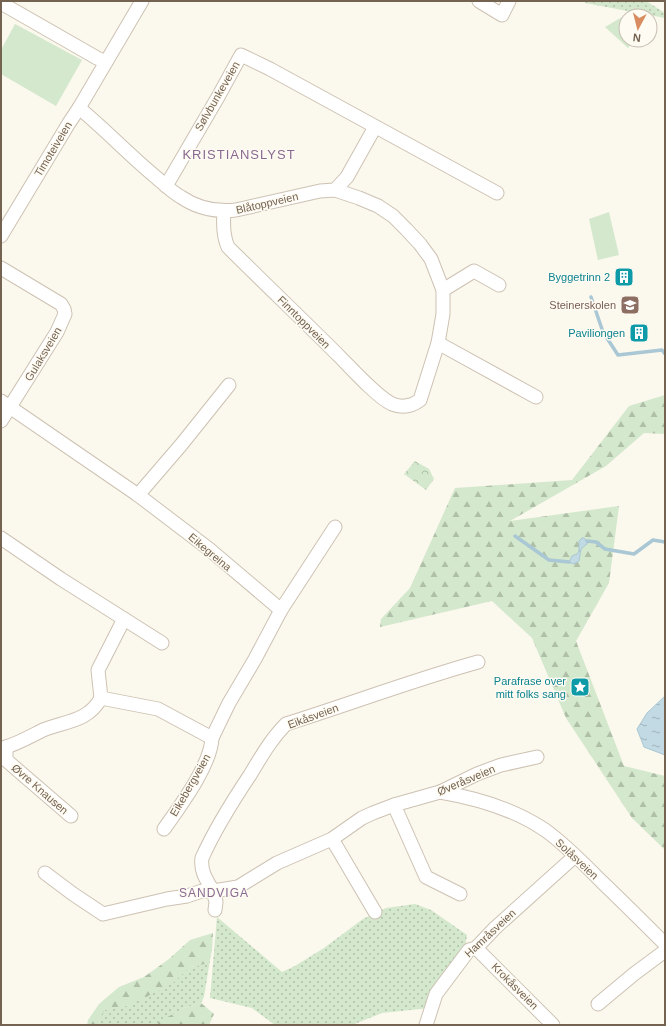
<svg xmlns="http://www.w3.org/2000/svg" width="666" height="1026" font-family="Arial,sans-serif">
	<style>
		.grass { fill: url(#grass-dots) }
		.forest { fill: url(#forest-firs) }
		.park { fill: url(#park-crowns) }
		.pitch { fill: #d3e8cc }
		.water { fill: url(#water-ripples); stroke: #a9c7d4 }
		.lines { fill: none; stroke-linecap: round; stroke-linejoin: round }
		.stream { stroke: #a9c7d4; stroke-width: 3.5 }
		.minor-casing { stroke: #cdc2b3; stroke-width: 15 }
		.minor { stroke: #fff; stroke-width: 13 }
		.labels { text-anchor: middle; stroke-width: 3; stroke-linejoin: round; paint-order: stroke }
		.street-label { font-size: 11px; fill: #756351; stroke: #fefbf3 }
		.culture-label { font-size: 11px; fill: #0d838f; stroke: #fefbf3; text-anchor: end }
		.education-label { font-size: 11px; fill: #785e54; stroke: #fefbf3; text-anchor: end }
		.neighbourhood-label { font-size: 12px; letter-spacing: 1px; fill: #896990; stroke: #fefbf3 }
		.quarter-label { font-size: 13px; letter-spacing: 1px; fill: #896990; stroke: #fefbf3 }
	</style>
	<defs>
		<pattern id="grass-dots" width="8" height="8" patternUnits="userSpaceOnUse"><rect width="8" height="8" fill="#d3e8cc"/><path d="M2 2h.1M6 6h.1" fill="none" stroke="#b0c0a8" stroke-width="1.8" stroke-linecap="round"/></pattern>
		<pattern id="forest-firs" width="22" height="20" patternUnits="userSpaceOnUse"><rect width="22" height="20" fill="#d3e8cc"/><path d="M5 1l3.5 6h-7zM16 11l3.5 6h-7z" fill="#b0c0a8"/></pattern>
		<pattern id="park-crowns" width="20" height="18" patternUnits="userSpaceOnUse"><rect width="20" height="18" fill="#d3e8cc"/><path d="M2 6a3 3 0 1 1 6 0M12 15a3 3 0 1 1 6 0" fill="none" stroke="#b0c0a8"/></pattern>
		<pattern id="water-ripples" width="26" height="14" patternUnits="userSpaceOnUse"><rect width="26" height="14" fill="#c2dae4"/><path d="M2 4q2-2 4 0t4 0M15 11q2-2 4 0t4 0" fill="none" stroke="#a2b4bb"/></pattern>
	</defs>
	<rect width="100%" height="100%" fill="#fbf8ed"/>
	<g class="grass">
		<polygon points="586,1 646,1 665,13 665,18 585,3"/>
		<polygon points="415,904 431,910 467,935 465,948 429,1008 382,1013 352,1025 275,1025 252,1008 210,998 217,917 282,972 295,966 324,948 363,919 386,908"/>
		<polygon points="210,960 204,997 201,1003 184,1008 159,1022 158,1025 100,1025 99,1019 104,1010 130,1005 190,967 205,964"/>
	</g>
	<g class="forest">
		<polygon points="665,395 665,434 644,433 606,466 510,521 619,506 609,583 576,641 624,766 665,776 665,850 632,818 566,718 532,638 492,601 380,627 381,619 410,588 455,488 572,480 629,406"/>
		<polygon points="213,933 212,950 210,960 205,964 190,967 173,983 131,1005 105,1010 99,1019 100,1025 87,1025 88,1020 99,1004 119,987 144,977 169,959 190,940"/>
		<polygon points="201,1003 214,1014 209,1025 158,1025 158,1022 184,1008"/>
	</g>
	<polygon class="park" points="415,461 429,469 434,479 426,490 404,474"/>
	<g class="pitch">
		<polygon points="622,17 626,18 626,40 634,40 628,48 605,27"/>
		<polygon points="15,24 82,60 56,106 1,74 1,50"/>
		<polygon points="609,212 619,255 598,260 589,219"/>
	</g>
	<g class="water">
		<polygon points="582,538 584,538 588,543 581,549 579,561 574,564 569,562 572,556 577,554 579,551 579,541"/>
		<polygon points="665,696 665,755 644,747 637,729 647,713"/>
	</g>
	<g class="lines">
		<g class="stream">
			<polyline points="591,297 603,332 618,355 662,350 665,354"/>
			<polyline points="515,536 549,560 569,562"/>
			<polyline points="587,541 596,542 605,549 634,554 653,540 665,542"/>
		</g>
		<defs>
			<g id="minor">
				<polyline points="479,1 502,15 509,1"/>
				<polyline points="1,3 97,58 106,62"/>
				<path d="M 79,108 C 106,130 130,156 157,178 C 165,185 172,192 181,197 C 197,208 217,212 236,210 L 320,191 L 335,190 L 359,198 L 378,206 L 393,216 L 406,229 L 420,244 L 431,259 L 443,290 L 443,314 L 438,343 L 420,400 C 412,406 402,408 392,404 C 377,397 352,369 340,357 C 303,320 265,284 228,247 C 223,236 223,224 224,212"/>
				<polyline points="166,186 218,97 241,55 270,69 497,193"/>
				<polyline points="335,190 347,177 375,127"/>
				<polyline points="1,236 69,123 79,108 142,1"/>
				<polyline points="1,268 61,304 64,309 65,314 57,332 1,421"/>
				<polyline points="443,290 474,271 499,285"/>
				<polyline points="438,343 536,397"/>
				<polyline points="1,401 138,495 209,549 281,610"/>
				<polyline points="138,495 181,445 229,385"/>
				<polyline points="1,538 61,579 162,643"/>
				<path d="M 124,619 L 98,670 L 101,698 L 158,709 L 212,738 C 211,765 180,806 164,829"/>
				<polyline points="212,738 229,703 255,659 281,610 335,527"/>
				<path d="M 6,747 C 19,743 31,736 43,730 C 65,721 88,722 101,698"/>
				<polyline points="6,747 6,760 71,816"/>
				<path d="M 440,792 C 476,798 514,809 545,830 C 566,845 584,864 602,882 C 623,902 644,923 665,944"/>
				<polyline points="394,805 426,877 460,894"/>
				<polyline points="332,839 375,912"/>
				<path d="M 45,873 L 73,894 L 103,914 L 167,899 L 187,896 L 202,891 L 213,891 C 207,881 200,871 202,858 C 215,829 232,802 250,775 C 261,757 271,739 286,724 C 350,704 413,680 478,662"/>
				<polyline points="215,910 216,902 213,891 238,887 277,863 332,839 362,818 373,813 394,805 440,792 477,774 501,765 537,757"/>
				<polyline points="476,948 553,1025"/>
				<polyline points="598,1004 634,974 665,951"/>
				<polyline points="426,1025 436,994 469,950 476,948 495,928 575,856"/>
			</g>
		</defs>
		<use href="#minor" class="minor-casing"/>
		<use href="#minor" class="minor"/>
	</g>
	<defs>
		<symbol id="building-square" viewBox="-11 -11 22 22"><rect x="-9" y="-9" width="18" height="18" rx="4" fill="#0f9aa8" stroke="#fefbf3"/><path d="M-4-6H4V6H1V3H-1V6H-4ZM-2.5-4.3h1.7v1.8h-1.7ZM.8-4.3h1.7v1.8H.8ZM-2.5-1h1.7V.8h-1.7ZM.8-1h1.7V.8H.8Z" fill="#fff"/></symbol>
		<symbol id="school-square" viewBox="-11 -11 22 22"><rect x="-9" y="-9" width="18" height="18" rx="4" fill="#8d6e63" stroke="#fefbf3"/><path d="M0-5L7-2L0 1L-7-2ZM-4 1L0 2.5L4 1V4Q0 6-4 4Z" fill="#fff"/></symbol>
		<symbol id="sight-square" viewBox="-11 -11 22 22"><rect x="-9" y="-9" width="18" height="18" rx="4" fill="#0f9aa8" stroke="#fefbf3"/><path d="M0-6L1.8-2.2L6-1.7L2.9 1.2L3.7 5.4L0 3.3L-3.7 5.4L-2.9 1.2L-6-1.7L-1.8-2.2Z" fill="#fff"/></symbol>
	</defs>
	<g fill-rule="evenodd">
		<use href="#building-square" x="613" y="266" width="22" height="22"/>
		<use href="#school-square" x="619" y="294" width="22" height="22"/>
		<use href="#building-square" x="628" y="322" width="22" height="22"/>
		<use href="#sight-square" x="569" y="676" width="22" height="22"/>
	</g>
	<g class="labels">
		<g class="street-label">
			<text transform="translate(217 96) rotate(-60)" y="4">Sølvbunkeveien</text>
			<text transform="translate(53 149) rotate(-59)" y="4">Timoteiveien</text>
			<text transform="translate(267 203) rotate(-13)" y="4">Blåtoppveien</text>
			<text transform="translate(304 322) rotate(45)" y="4">Finntoppveien</text>
			<text transform="translate(43 354) rotate(-59)" y="4">Gulaksveien</text>
			<text transform="translate(210 552) rotate(40)" y="4">Eikegreina</text>
			<text transform="translate(313 716) rotate(-20)" y="4">Eikåsveien</text>
			<text transform="translate(466 780) rotate(-23)" y="4">Øveråsveien</text>
			<text transform="translate(190 785) rotate(-60)" y="4">Eikebergveien</text>
			<text transform="translate(40 789) rotate(41)" y="4">Øvre Knausen</text>
			<text transform="translate(577 859) rotate(43)" y="4">Solåsveien</text>
			<text transform="translate(490 933) rotate(-43)" y="4">Hamråsveien</text>
			<text transform="translate(515 986) rotate(45)" y="4">Krokåsveien</text>
		</g>
		<g class="culture-label">
			<text x="610" y="281">Byggetrinn 2</text>
			<text x="625" y="337">Paviliongen</text>
			<text x="566" y="685">Parafrase over<tspan x="566" dy="13">mitt folks sang</tspan></text>
		</g>
		<g class="education-label">
			<text x="616" y="309">Steinerskolen</text>
		</g>
		<g class="neighbourhood-label">
			<text x="214" y="897">SANDVIGA</text>
		</g>
		<g class="quarter-label">
			<text x="239" y="159">KRISTIANSLYST</text>
		</g>
	</g>
	<rect width="666" height="1026" fill="none" stroke="#756351" stroke-width="4"/>
	<g transform="translate(638 28) rotate(187)"><circle r="19" fill="#fefbf3" stroke="#c7beb2"/>
	<path d="M0-3L7 15L0 10L-7 15Z" fill="#d88c5f"/>
	<text y="-6" font-size="11" font-weight="bold" text-anchor="middle" fill="#756351">N</text>
	</g>
</svg>
